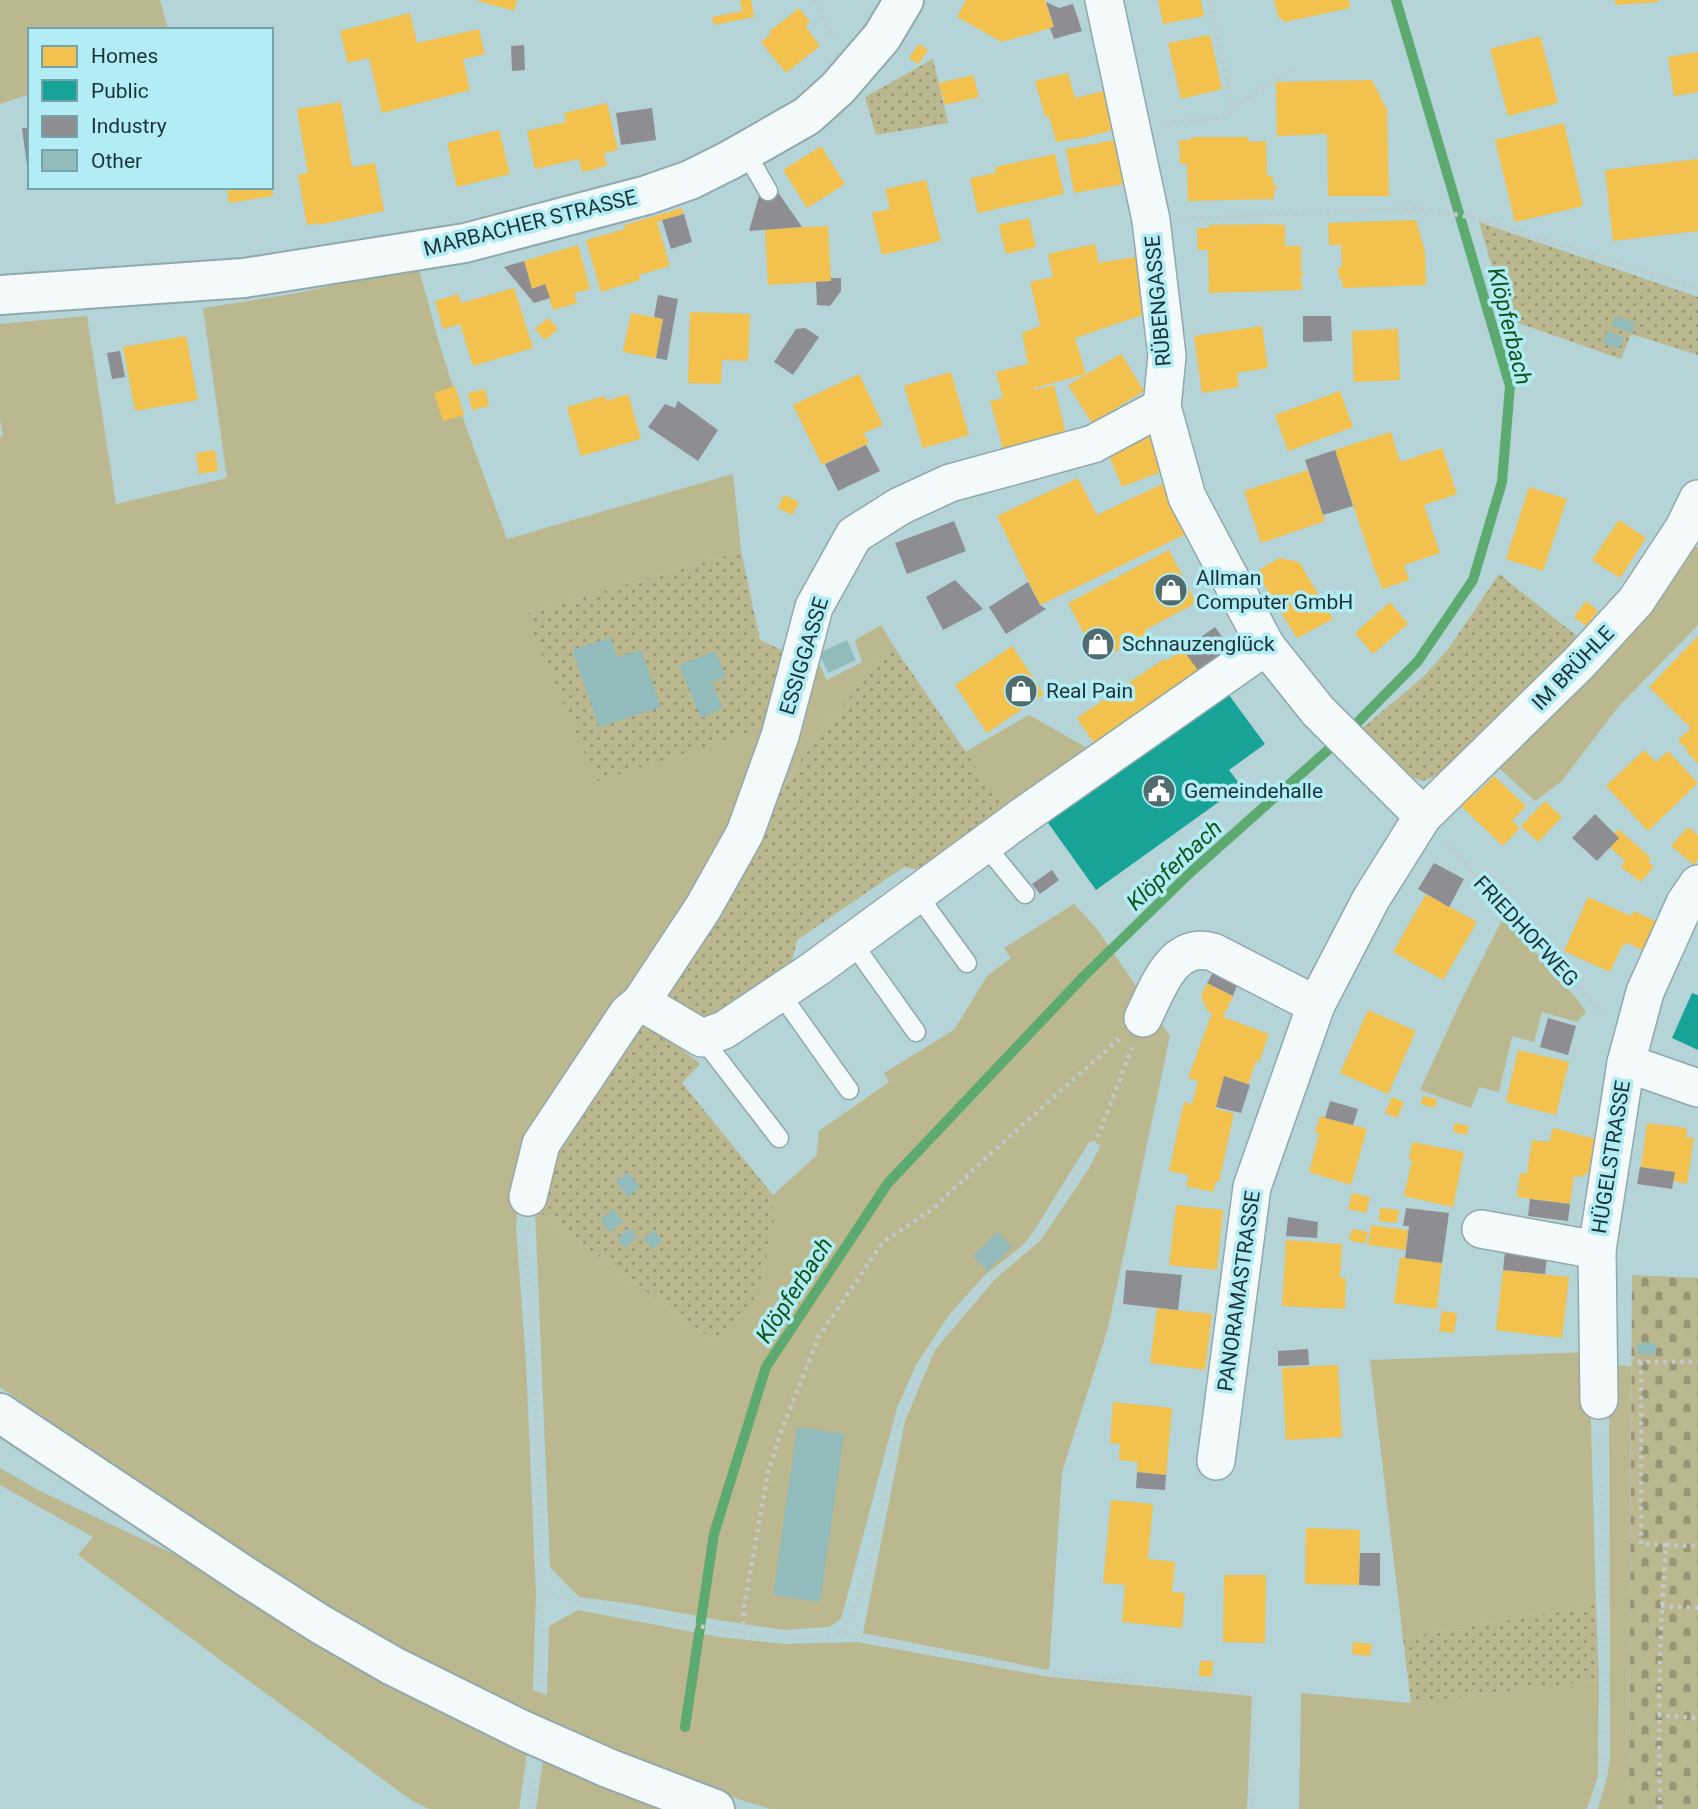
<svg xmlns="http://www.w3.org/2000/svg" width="1698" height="1809" font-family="Roboto,sans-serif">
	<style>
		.grass { fill: #bbb78e }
		.cemetery { fill: url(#cemetery-stones) }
		.park { fill: url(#park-dots) }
		.homes { fill: #f2c14e }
		.public { fill: #17a398 }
		.industry { fill: #8d8d92 }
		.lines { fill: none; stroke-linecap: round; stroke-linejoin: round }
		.stream { stroke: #5caa70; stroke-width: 10 }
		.building { fill: #92bcbb }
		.lane-casing { stroke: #90a9ad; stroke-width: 21 }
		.street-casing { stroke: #90a9ad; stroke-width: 40 }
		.secondary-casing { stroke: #90a9ad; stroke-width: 42 }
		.primary-casing { stroke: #90a9ad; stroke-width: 42 }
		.path { stroke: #c2cbcc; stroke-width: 4.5; stroke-dasharray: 3.5 5; stroke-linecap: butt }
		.lane { stroke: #f4f9f9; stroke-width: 18 }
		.street { stroke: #f4f9f9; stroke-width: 37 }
		.secondary { stroke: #f4f9f9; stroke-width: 38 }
		.primary { stroke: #f4f9f9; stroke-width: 38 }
		.labels { text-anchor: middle; stroke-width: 7; stroke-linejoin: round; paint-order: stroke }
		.street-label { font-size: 21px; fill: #1c3437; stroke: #b2edf5 }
		.poi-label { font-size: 21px; fill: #1c3437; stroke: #b2edf5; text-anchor: start }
		.water-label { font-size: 23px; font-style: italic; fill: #11551d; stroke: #b2edf5 }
	</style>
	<defs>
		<pattern id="cemetery-stones" width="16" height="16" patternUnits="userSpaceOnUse" patternTransform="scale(1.75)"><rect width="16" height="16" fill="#bbb78e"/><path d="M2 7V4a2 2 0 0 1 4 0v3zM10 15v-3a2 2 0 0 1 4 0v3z" fill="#979675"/></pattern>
		<pattern id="park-dots" width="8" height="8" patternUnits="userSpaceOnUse" patternTransform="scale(1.75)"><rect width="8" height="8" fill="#bbb78e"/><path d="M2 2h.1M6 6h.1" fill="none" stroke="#979675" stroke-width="1.8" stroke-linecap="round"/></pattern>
	</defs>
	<rect width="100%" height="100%" fill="#b4d4d8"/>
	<g class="grass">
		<polygon points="0,0 160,0 168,30 30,30 30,94 0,104"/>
		<polygon points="418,266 440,346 465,424 507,539 733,474 741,551 525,614 773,726 737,816 519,1192 516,1227 526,1362 536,1593 533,1690 547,1695 549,1626 578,1610 719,1637 785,1644 857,1642 1050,1677 1252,1696 1247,1809 770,1809 741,1800 619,1754 421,1663 252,1561 0,1387 0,437 3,436 0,419 0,324 87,316 116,504 227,478 203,308 298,293"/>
		<polygon points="1687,542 1698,548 1698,625 1618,707 1561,782 1535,801 1500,769 1486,761"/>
		<polygon points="881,625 893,645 812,742 766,813 814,654 827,680 862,662 855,640"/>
		<polygon points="1029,715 1096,753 1008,814 965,752"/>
		<polygon points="1074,904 1097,929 1170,1036 1108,1328 1062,1472 1049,1670 863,1633 905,1421 935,1350 995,1279 1040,1241 1088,1170 1101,1145 1089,1142 1032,1234 1021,1247 985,1275 949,1315 916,1365 897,1408 841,1619 829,1627 784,1630 724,1621 632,1604 579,1597 550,1567 535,1209 715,1342 774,1221 773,1195 817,1155 819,1131 889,1082 884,1073 954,1030 987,976 1011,958 1004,948"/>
		<polygon points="1504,916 1577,999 1586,1012 1577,1022 1542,1012 1534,1042 1512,1036 1499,1092 1479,1087 1471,1108 1420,1090 1461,1001"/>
		<polygon points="1589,1352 1596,1605 1403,1638 1370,1360"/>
		<polygon points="1609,1365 1631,1366 1629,1809 1598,1809 1607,1777 1610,1758"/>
		<polygon points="0,1468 40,1491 176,1555 261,1609 415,1698 476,1730 527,1754 519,1809 429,1809 411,1800 78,1555 93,1537 0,1485"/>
		<polygon points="1599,1680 1598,1776 1587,1809 1299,1809 1301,1693 1411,1703"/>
		<polygon points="543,1761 602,1787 661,1809 536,1809"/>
	</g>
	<polygon class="cemetery" points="1632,1275 1698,1278 1698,1809 1629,1809"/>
	<g class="park">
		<polygon points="933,59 948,123 876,135 865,97"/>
		<polygon points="1479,222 1698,297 1698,355 1631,334 1621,359 1507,319"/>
		<polygon points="741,551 760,640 793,655 773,726 597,781 525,614"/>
		<polygon points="1499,574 1587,644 1542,686 1435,776 1423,781 1403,774 1358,732 1424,676 1448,649"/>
		<polygon points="893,645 1008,814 925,871 904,867 797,940 791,966 719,1016 704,1020 675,1006 667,995 751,839 812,742"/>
		<polygon points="640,1024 674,1043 700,1064 682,1083 773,1195 774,1221 758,1295 715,1342 535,1209 548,1146"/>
		<polygon points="1596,1605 1599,1680 1411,1703 1403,1638"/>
	</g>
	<g class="homes">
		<polygon points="476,0 517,0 514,11"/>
		<polygon points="740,0 751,0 754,17 714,25 712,17 742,11"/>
		<polygon points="966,0 1045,0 1054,27 1002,42 957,17"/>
		<polygon points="1158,0 1201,0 1204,16 1163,24"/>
		<polygon points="1274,0 1349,0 1350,8 1285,22 1278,16"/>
		<polygon points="1615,0 1658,0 1658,2 1615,5"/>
		<polygon points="799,8 810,22 805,26 820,46 786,73 761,42 771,34 769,32"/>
		<polygon points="410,13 417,43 479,29 485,54 463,59 470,90 382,113 369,58 348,63 340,31"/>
		<polygon points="1210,35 1222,89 1181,99 1168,43"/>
		<polygon points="1540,36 1558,103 1508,116 1490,49"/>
		<polygon points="919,44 928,50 918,64 909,58"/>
		<polygon points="1698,52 1698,92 1674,96 1668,57"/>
		<polygon points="1068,73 1075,98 1104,91 1113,130 1078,139 1078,138 1056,142 1049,116 1045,117 1035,81"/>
		<polygon points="973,75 979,97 945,105 939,83"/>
		<polygon points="1372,80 1387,110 1389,196 1328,196 1327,134 1277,136 1276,82"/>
		<polygon points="341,102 352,167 375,163 384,211 318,225 317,223 307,225 298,175 308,173 297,109"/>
		<polygon points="607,103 618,150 604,153 607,166 582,172 579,159 535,169 527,131 566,122 564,113"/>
		<polygon points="1564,123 1583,206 1515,222 1495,140"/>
		<polygon points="499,130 510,174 457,187 447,143"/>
		<polygon points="1194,137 1248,137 1249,142 1266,141 1267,176 1273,176 1273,184 1278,187 1274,191 1274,199 1188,201 1187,164 1180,164 1179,140 1190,140 1190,138"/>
		<polygon points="1115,140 1124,184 1074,193 1066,149"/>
		<polygon points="821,146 845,184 807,208 783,170"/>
		<polygon points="1055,154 1064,194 978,213 970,178 996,173 995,167"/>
		<polygon points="1698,159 1698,231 1613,241 1605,170"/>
		<polygon points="926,180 941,241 882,255 872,213 890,209 885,189"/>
		<polygon points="227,187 272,187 273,196 229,203"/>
		<polygon points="682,208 684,214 657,222 670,266 639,275 640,280 601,292 586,240 625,229 624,225"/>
		<polygon points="1029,218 1036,247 1006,254 999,225"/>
		<polygon points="1416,220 1425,252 1426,285 1343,288 1342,280 1339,278 1338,268 1342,266 1341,245 1329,245 1328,223"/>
		<polygon points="1271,224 1285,225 1285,246 1301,246 1301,271 1304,273 1301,276 1302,290 1209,293 1208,250 1198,250 1197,228 1209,228 1209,225"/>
		<polygon points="828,226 831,281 768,285 765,229"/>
		<polygon points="1095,244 1099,263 1135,257 1148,313 1075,338 1086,374 1034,388 1035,390 1054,385 1066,435 1004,452 990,401 1003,398 996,372 1028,364 1022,333 1040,326 1030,282 1053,277 1048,254"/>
		<polygon points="578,245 590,289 574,293 577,303 553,310 545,284 532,289 524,261"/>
		<polygon points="514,288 533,348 473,366 460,324 443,329 435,301 458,294 461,303"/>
		<polygon points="690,312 750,314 748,361 722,360 721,384 688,383"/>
		<polygon points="631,313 663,319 656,358 623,352"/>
		<polygon points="548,318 558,329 545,340 535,329"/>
		<polygon points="1262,326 1268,368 1237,373 1239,387 1202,393 1194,336"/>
		<polygon points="1398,329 1400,380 1354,382 1352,331"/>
		<polygon points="186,336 198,400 135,411 123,347"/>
		<polygon points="1121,354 1144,391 1092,423 1068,385"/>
		<polygon points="951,372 969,435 923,448 904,386"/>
		<polygon points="859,374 883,425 864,433 869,443 822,465 793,405"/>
		<polygon points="455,386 464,415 443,421 434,393"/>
		<polygon points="485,389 489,406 472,410 468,393"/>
		<polygon points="1340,391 1353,427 1288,451 1275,415"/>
		<polygon points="628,394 641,439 581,456 567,407 605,396 606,401"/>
		<polygon points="1151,427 1168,469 1122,487 1105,446"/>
		<polygon points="1391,432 1400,462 1442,448 1457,494 1424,505 1440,553 1404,565 1409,580 1382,589 1377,573 1376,574 1335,450"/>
		<polygon points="215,450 218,471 199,474 196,453"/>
		<polygon points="1308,470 1325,521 1261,543 1244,491"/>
		<polygon points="1078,478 1097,515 1162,484 1186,534 1040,605 997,516"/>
		<polygon points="1529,487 1567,499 1543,571 1506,559"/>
		<polygon points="784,495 799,502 792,515 778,508"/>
		<polygon points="1619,520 1646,538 1620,578 1592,560"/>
		<polygon points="1169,550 1196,603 1145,630 1148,635 1098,660 1068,603"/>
		<polygon points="1279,558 1299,562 1333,619 1297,638 1256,572"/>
		<polygon points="1586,601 1598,611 1586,626 1574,617"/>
		<polygon points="1390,602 1408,624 1373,654 1355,633"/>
		<polygon points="1698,636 1698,764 1686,751 1688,750 1678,740 1691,728 1649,687"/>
		<polygon points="1012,646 1044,694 987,733 955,685"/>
		<polygon points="1187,647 1202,669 1099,751 1077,718 1164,659 1166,661"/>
		<polygon points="1644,750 1656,762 1668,751 1698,783 1648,831 1606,786"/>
		<polygon points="1494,776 1526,806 1512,821 1520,828 1503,846 1460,805 1470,793 1473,797"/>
		<polygon points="1545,801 1562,817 1538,842 1521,826"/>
		<polygon points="1688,827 1698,835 1698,859 1694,865 1671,846"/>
		<polygon points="1618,829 1651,858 1648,862 1654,866 1641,882 1621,867 1625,861 1610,847 1619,838 1614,833"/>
		<polygon points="1426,894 1477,922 1443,980 1393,952"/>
		<polygon points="1588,897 1631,916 1634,911 1659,923 1646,952 1628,943 1622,946 1610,972 1564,951"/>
		<polygon points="1207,983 1233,996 1223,1017 1269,1034 1259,1062 1256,1061 1248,1085 1224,1076 1216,1109 1234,1113 1219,1182 1216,1181 1213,1192 1186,1186 1189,1175 1169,1171 1184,1102 1192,1104 1198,1081 1188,1078 1212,1013 1207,1010 1201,996"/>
		<polygon points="1368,1010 1416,1031 1388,1094 1340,1073"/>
		<polygon points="1518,1050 1569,1062 1556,1115 1506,1102"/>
		<polygon points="1423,1096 1437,1099 1435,1108 1421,1104"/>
		<polygon points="1392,1097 1404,1102 1397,1118 1385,1113"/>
		<polygon points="1320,1116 1367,1129 1351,1185 1309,1172 1319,1134 1315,1133"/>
		<polygon points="1455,1123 1469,1126 1467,1135 1453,1132"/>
		<polygon points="1647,1123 1687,1128 1686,1137 1694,1138 1687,1184 1673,1181 1675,1172 1641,1167"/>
		<polygon points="1553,1128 1599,1140 1592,1169 1582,1177 1574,1176 1570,1204 1517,1197 1520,1173 1527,1174 1532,1140 1549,1142"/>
		<polygon points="1412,1142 1464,1152 1453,1207 1404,1196 1412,1160 1409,1159"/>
		<polygon points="1352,1193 1370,1197 1366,1213 1348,1209"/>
		<polygon points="1176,1205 1223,1210 1217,1270 1169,1265"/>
		<polygon points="1380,1208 1399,1210 1397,1223 1379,1221"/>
		<polygon points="1371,1225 1408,1230 1406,1250 1368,1245"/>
		<polygon points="1352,1229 1368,1232 1365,1244 1349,1240"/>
		<polygon points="1286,1240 1342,1244 1340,1278 1346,1278 1345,1309 1282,1306"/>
		<polygon points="1400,1257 1442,1263 1437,1309 1394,1303"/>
		<polygon points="1503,1270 1569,1277 1562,1338 1496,1330"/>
		<polygon points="1157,1308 1212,1314 1205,1370 1150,1363"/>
		<polygon points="1442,1311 1457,1313 1454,1333 1439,1331"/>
		<polygon points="1338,1365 1342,1437 1286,1440 1282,1368"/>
		<polygon points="1113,1402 1172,1408 1166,1475 1137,1472 1138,1462 1119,1460 1120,1444 1110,1443"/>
		<polygon points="1111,1500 1153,1504 1148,1559 1175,1562 1172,1592 1185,1593 1182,1628 1122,1622 1125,1585 1103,1583"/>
		<polygon points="1306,1528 1360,1530 1359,1585 1305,1584"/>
		<polygon points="1224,1575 1266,1575 1265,1643 1223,1642"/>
		<polygon points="1353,1642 1372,1644 1370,1656 1352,1654"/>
		<polygon points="1200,1661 1213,1661 1212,1677 1199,1676"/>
	</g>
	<g class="public">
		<polygon points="1226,691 1265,744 1229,770 1241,786 1096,890 1046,820"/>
		<polygon points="1692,993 1698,995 1698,1050 1672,1038"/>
	</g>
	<g class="industry">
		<polygon points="1046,2 1059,8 1073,4 1082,31 1054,39 1050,28 1054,27"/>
		<polygon points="524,45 525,70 512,71 511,46"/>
		<polygon points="652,108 656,140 621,145 616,113"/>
		<polygon points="22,128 30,128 30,165 27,166"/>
		<polygon points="775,188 802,227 749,231 759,196"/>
		<polygon points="684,214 692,242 671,249 662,220"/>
		<polygon points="524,261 532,289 545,284 550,298 534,303 504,267"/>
		<polygon points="831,278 841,278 841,291 830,306 817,305 816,282 831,281"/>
		<polygon points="658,295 678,299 667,360 656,358 663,319 654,317"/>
		<polygon points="1303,316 1331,316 1332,341 1303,342"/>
		<polygon points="805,328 819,337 793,375 774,362 796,329"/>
		<polygon points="120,351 125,377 112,379 107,353"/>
		<polygon points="678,401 718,430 698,461 648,427 665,404 675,408"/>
		<polygon points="866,445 880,471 838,491 825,464"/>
		<polygon points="1335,450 1353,506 1323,515 1305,460"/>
		<polygon points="954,521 966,551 907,574 895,543"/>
		<polygon points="955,580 983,609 943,630 926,597"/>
		<polygon points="1028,582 1040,605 1046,609 1006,634 989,607"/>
		<polygon points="1215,627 1235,655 1203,677 1183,650"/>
		<polygon points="1595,814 1619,838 1597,861 1572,838"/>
		<polygon points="1434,863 1464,879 1449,907 1418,889"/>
		<polygon points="1052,870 1059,880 1040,894 1032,884"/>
		<polygon points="1214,971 1238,983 1233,996 1207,983"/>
		<polygon points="1548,1018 1576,1026 1568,1055 1540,1047"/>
		<polygon points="1224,1076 1250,1085 1241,1113 1216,1107"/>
		<polygon points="1330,1101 1358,1109 1353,1125 1325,1118"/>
		<polygon points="1640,1167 1675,1172 1672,1189 1637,1184"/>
		<polygon points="1530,1199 1570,1204 1568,1221 1528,1216"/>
		<polygon points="1406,1208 1449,1213 1442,1263 1405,1258 1409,1226 1403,1226"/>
		<polygon points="1288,1217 1318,1222 1317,1238 1286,1236"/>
		<polygon points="1505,1252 1547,1257 1545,1274 1503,1270"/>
		<polygon points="1126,1270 1182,1275 1178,1310 1123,1304"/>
		<polygon points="1308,1349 1309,1365 1278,1366 1278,1351"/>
		<polygon points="1137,1472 1166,1475 1165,1490 1136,1488"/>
		<polygon points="1360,1553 1380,1553 1380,1586 1359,1585"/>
	</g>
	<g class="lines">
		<g class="stream">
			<polyline points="1349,731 1418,661 1473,580 1502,482 1510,386 1396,0"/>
			<polyline points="685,1727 714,1534 766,1367 888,1183 1085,975 1192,871 1338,741"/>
		</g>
	</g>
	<g class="building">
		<polygon points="1615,316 1635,322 1632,333 1612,326"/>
		<polygon points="1607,331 1624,337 1619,349 1603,343"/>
		<polygon points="611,637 617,657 641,650 661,707 599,727 572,650"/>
		<polygon points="847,640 856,660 828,673 819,653"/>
		<polygon points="715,651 726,677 712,682 723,708 701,718 679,665"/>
		<polygon points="628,1172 640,1187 628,1197 616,1182"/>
		<polygon points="614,1209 623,1222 609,1232 600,1220"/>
		<polygon points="629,1228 637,1237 625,1248 617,1238"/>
		<polygon points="654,1230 663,1241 652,1249 643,1238"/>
		<polygon points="998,1232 1012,1247 987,1271 973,1256"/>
		<rect x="1637" y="1343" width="19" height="11"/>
		<polygon points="797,1427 844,1434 820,1602 773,1595"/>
	</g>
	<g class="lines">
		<defs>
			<g id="lane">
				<polyline points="745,151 768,191"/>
				<polyline points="985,845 1025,894"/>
				<polyline points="917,894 967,963"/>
				<polyline points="852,942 916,1032"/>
				<polyline points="780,993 849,1090"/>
				<polyline points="702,1038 779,1138"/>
			</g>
			<g id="street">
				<polyline points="1104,0 1151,220 1167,356 1162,407 1187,497 1266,646 1318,711 1423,816"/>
				<polyline points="641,1002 703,908 745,833 780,736 814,607 854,535 900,506 950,483 1093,444 1162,407"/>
				<path d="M 1143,1018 C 1158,988 1172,941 1213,952 L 1316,1005"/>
				<polyline points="1626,1063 1698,1088"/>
				<polyline points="528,1197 541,1144 628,1013 641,1002 702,1038 724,1030 815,969 1023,816 1266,646"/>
				<polyline points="1481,1229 1597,1250"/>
				<polyline points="1599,1400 1597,1250 1626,1063 1645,992 1685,903 1698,884"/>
				<polyline points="1216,1461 1252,1187 1316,1005 1371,899 1423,816 1579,663 1636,601 1684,528 1698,499"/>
			</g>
			<polyline id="secondary" points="0,295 244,278 465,243 647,195 690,180 730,160 807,116 838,88 882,37 904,0"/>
			<polyline id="primary" points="0,1413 245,1576 320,1624 393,1666 522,1730 608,1768 715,1809"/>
		</defs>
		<use href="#lane" class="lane-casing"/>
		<use href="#street" class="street-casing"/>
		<use href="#secondary" class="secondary-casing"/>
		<use href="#primary" class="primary-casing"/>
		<g class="path">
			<polyline points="814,0 834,40"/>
			<polyline points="1233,107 1293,70"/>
			<polyline points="1164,123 1220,118 1228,116 1233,107 1209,0"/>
			<polyline points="1183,219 1420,208 1480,219 1698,289"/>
			<polyline points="1446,843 1603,1014"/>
			<polyline points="525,1230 534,1361 543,1593 540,1693"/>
			<polyline points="1630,1358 1641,1362 1698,1362"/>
			<path d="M 1641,1362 L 1641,1544 L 1666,1545 C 1659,1633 1658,1721 1660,1809"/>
			<polyline points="1666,1545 1698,1546"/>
			<path d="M 543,1593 C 601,1606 658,1620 716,1629 C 759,1636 800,1642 843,1633 L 858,1601 L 870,1565 L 884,1498 L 899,1419 L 930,1353 L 988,1278 L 1037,1239 L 1098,1136 L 1132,1048"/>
			<polyline points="1661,1606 1698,1608"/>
			<polyline points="743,1633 744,1607 768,1473 782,1429 819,1336 883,1242 934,1208 990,1154 1119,1039"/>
			<polyline points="844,1633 1049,1673 1254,1693 1252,1809"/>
			<polyline points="1658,1715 1698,1718"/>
			<polyline points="531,1809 535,1782"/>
			<polyline points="1593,1809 1603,1778 1606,1687 1600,1434"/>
		</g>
		<use href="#lane" class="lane"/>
		<use href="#street" class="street"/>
		<use href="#secondary" class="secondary"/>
		<use href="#primary" class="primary"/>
	</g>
	<defs>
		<symbol id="shop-disc" viewBox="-11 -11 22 22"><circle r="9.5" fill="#516c6f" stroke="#b2edf5"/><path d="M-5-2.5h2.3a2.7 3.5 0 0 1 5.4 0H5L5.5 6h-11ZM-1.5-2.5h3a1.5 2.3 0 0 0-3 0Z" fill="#fff"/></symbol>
		<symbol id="civic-disc" viewBox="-11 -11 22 22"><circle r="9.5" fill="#516c6f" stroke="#b2edf5"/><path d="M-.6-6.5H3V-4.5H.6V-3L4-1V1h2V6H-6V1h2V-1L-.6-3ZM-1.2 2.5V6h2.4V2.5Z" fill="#fff"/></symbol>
	</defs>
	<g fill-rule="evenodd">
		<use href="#shop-disc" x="1152" y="571" width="38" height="38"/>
		<use href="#shop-disc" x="1079" y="625" width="38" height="38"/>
		<use href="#shop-disc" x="1002" y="672" width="38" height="38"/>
		<use href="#civic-disc" x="1140" y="772" width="38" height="38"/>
	</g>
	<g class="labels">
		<g class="street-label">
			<text transform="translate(530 223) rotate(-14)" y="7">MARBACHER STRASSE</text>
			<text transform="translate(1158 301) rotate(-95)" y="7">RÜBENGASSE</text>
			<text transform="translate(804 656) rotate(-73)" y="7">ESSIGGASSE</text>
			<text transform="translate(1573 668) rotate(-46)" y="7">IM BRÜHLE</text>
			<text transform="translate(1526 931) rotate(47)" y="7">FRIEDHOFWEG</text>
			<text transform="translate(1611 1157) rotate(-81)" y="7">HÜGELSTRASSE</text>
			<text transform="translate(1239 1291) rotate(-82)" y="7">PANORAMASTRASSE</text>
		</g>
		<g class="poi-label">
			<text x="1196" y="585">Allman<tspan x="1196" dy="24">Computer GmbH</tspan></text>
			<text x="1122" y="651">Schnauzenglück</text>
			<text x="1046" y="698">Real Pain</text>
			<text x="1184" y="798">Gemeindehalle</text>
		</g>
		<g class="water-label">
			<text transform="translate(1510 326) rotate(76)" y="8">Klöpferbach</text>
			<text transform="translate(1174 865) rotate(-43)" y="8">Klöpferbach</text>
			<text transform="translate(794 1290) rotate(-57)" y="8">Klöpferbach</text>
		</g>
	</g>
	<rect x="28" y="28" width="245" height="161" fill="#b2edf5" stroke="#76a3a9" stroke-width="2"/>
	<rect x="42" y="46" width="35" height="21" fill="#f2c14e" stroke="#76a3a9" stroke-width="2"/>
	<text x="91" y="63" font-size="21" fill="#1c3437">Homes</text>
	<rect x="42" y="80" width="35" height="21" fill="#17a398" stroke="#76a3a9" stroke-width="2"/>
	<text x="91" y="98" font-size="21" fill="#1c3437">Public</text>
	<rect x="42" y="116" width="35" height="21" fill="#8d8d92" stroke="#76a3a9" stroke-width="2"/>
	<text x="91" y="133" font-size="21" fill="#1c3437">Industry</text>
	<rect x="42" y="150" width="35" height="21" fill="#92bcbb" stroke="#76a3a9" stroke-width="2"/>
	<text x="91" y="168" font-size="21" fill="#1c3437">Other</text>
</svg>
